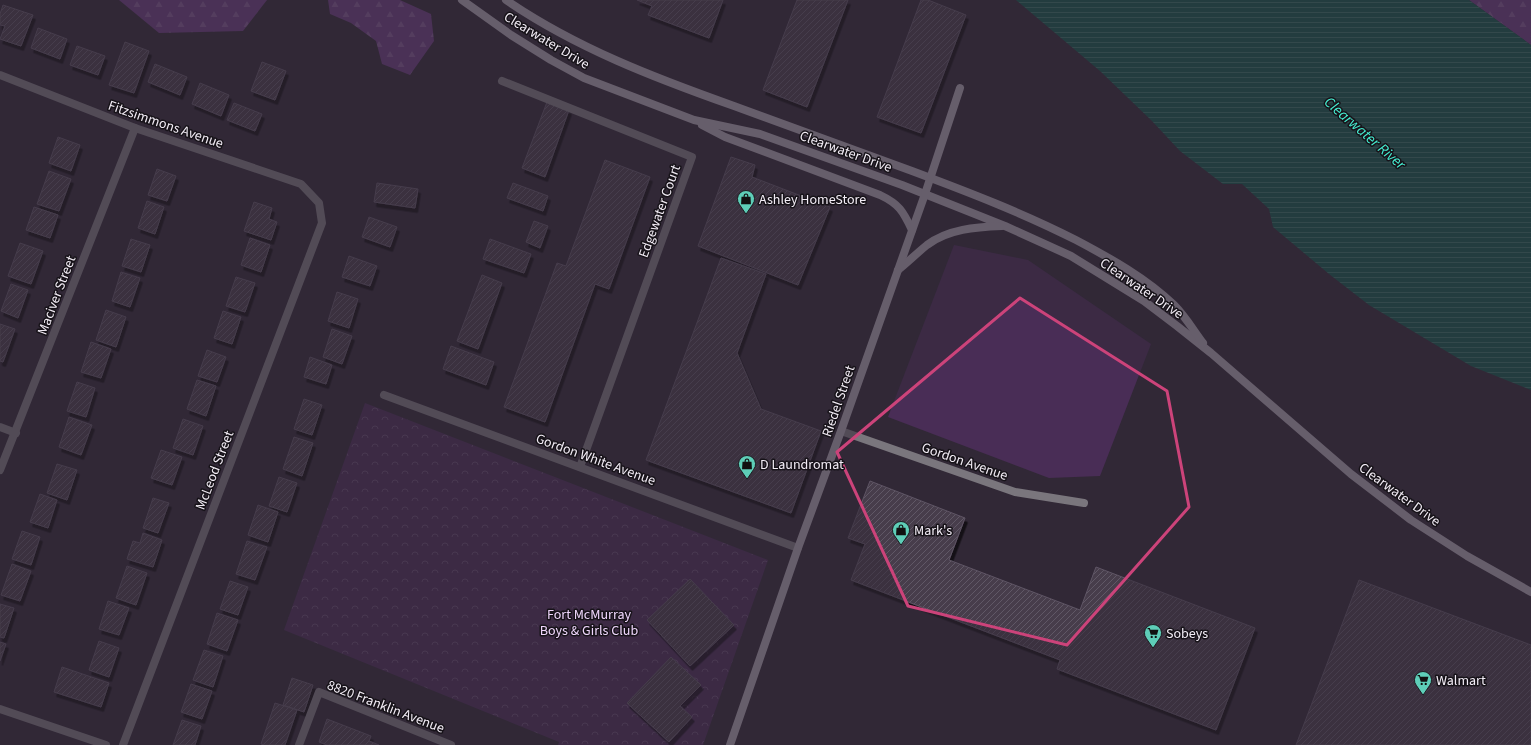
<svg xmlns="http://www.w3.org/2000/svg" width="1531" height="745" font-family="'Source Sans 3',sans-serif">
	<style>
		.green { fill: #492d56 }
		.forest { fill: url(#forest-firs) }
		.park { fill: url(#park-crowns) }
		.water { fill: url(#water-rules) }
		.building { fill: url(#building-hatch); stroke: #5f5565; filter: url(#shadow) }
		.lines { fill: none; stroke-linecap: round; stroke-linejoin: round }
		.street { stroke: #7a767d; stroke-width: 8 }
		.secondary { stroke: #a79fab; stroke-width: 8 }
		.marked { fill: none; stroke: #cc437a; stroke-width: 3; stroke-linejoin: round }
		.labels { text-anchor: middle; stroke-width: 3; stroke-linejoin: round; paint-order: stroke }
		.street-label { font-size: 14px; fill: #f3edf6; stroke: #171319 }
		.poi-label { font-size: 14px; fill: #f3edf6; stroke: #171319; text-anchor: start }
		.park-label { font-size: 14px; fill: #efd6fc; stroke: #171319 }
		.water-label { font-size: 15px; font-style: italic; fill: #45efd2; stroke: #171319 }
	</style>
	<defs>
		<pattern id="forest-firs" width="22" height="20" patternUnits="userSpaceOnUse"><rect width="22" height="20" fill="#683c7c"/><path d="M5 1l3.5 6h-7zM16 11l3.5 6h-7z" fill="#7e588f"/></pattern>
		<pattern id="park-crowns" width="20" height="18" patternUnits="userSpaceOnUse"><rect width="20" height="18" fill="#492d56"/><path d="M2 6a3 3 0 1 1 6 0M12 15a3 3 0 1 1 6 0" fill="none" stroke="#644c6f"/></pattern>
		<pattern id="water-rules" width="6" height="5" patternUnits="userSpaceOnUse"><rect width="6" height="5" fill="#13564a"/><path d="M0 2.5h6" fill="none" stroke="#366f65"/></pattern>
		<pattern id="building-hatch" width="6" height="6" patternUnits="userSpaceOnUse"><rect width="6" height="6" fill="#463d4b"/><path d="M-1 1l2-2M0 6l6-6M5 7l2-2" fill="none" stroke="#615966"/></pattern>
		<filter id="shadow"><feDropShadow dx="2.5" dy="4.5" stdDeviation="0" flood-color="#0009"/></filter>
	</defs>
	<rect width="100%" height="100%" fill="#312836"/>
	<polygon class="green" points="954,245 1028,260 1151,344 1100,476 1049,478 888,417"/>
	<g class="forest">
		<polygon points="119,0 267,0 243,31 159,33"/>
		<polygon points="328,0 400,0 431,14 434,41 410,75 382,64 376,41 351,23 330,14"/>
		<polygon points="1469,0 1531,0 1531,45"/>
	</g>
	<polygon class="park" points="365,403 768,560 703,745 558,745 559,742 284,630"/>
	<polygon class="water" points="1016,0 1469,0 1531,45 1531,390 1471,366 1369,305 1329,274 1273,227 1269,209 1242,184 1223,184 1180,151 1152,121 1100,71"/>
	<g class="building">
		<polygon points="637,0 723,0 709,38 648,15 652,6"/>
		<polygon points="797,0 848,0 807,107 763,90"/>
		<polygon points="921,0 928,0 966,15 921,133 877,117"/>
		<polygon points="3,5 33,15 21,46 0,39 5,26 0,25 0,14"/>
		<polygon points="38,28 67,39 60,59 31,48"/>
		<polygon points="125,42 149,51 134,93 109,85"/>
		<polygon points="77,46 105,56 98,75 70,65"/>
		<polygon points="262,62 286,71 275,100 251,91"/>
		<polygon points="155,64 187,77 180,95 148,82"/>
		<polygon points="200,83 229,95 221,116 192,104"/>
		<polygon points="547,102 569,110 545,177 522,168"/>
		<polygon points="234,103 262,114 255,131 227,120"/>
		<polygon points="58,137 80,145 71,171 49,163"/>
		<polygon points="731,157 755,165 752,177 830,207 798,285 698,246"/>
		<polygon points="605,160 650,177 609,289 595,284 545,422 504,407 557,263 566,266"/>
		<polygon points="157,169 176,176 167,201 148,195"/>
		<polygon points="49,171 71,179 59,211 37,204"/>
		<polygon points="377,183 418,189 415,208 374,202"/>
		<polygon points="513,183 548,196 543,211 507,198"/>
		<polygon points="147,201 164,207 155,234 138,228"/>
		<polygon points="254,202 272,208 269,219 277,222 271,240 244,231"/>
		<polygon points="34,207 58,215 50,238 26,230"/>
		<polygon points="369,217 397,227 390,247 362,237"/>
		<polygon points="534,221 548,226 540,248 526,242"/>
		<polygon points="250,238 270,245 261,272 241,265"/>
		<polygon points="131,239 150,245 141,272 122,266"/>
		<polygon points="490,239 531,254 524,273 483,259"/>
		<polygon points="20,243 43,251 31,284 8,276"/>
		<polygon points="349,256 377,266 370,286 342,277"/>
		<polygon points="721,258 766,274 737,353 761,409 821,431 791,513 646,460"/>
		<polygon points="121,272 140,278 130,307 112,301"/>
		<polygon points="482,275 502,283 478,349 457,341"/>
		<polygon points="236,277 255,283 245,312 226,306"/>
		<polygon points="11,284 28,290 18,318 1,311"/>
		<polygon points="337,292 358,299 349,328 328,321"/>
		<polygon points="106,310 126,317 116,347 96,340"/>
		<polygon points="223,311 241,317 232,344 214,338"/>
		<polygon points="0,324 15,329 3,362 0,361"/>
		<polygon points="332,329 352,336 342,364 323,357"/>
		<polygon points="91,342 111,349 101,378 81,372"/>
		<polygon points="451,346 494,362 486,385 443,369"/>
		<polygon points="207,350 226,357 217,382 198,376"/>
		<polygon points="310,357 332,365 326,384 304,377"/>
		<polygon points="197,380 216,386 206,416 187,409"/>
		<polygon points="77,382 95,388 86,417 67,411"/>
		<polygon points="304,399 322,405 312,435 294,429"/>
		<polygon points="69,417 92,425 81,455 59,447"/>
		<polygon points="183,419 203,426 193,455 173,448"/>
		<polygon points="294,437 313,443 302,476 283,469"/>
		<polygon points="161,450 182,457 172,485 151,478"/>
		<polygon points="57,464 77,470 67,500 47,493"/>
		<polygon points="279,477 297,483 287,512 269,506"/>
		<polygon points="870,481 965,518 949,560 1080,610 1096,567 1255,628 1216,730 1057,669 1060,660 851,580 865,544 848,538"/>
		<polygon points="40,494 57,500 48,528 30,522"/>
		<polygon points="153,498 169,503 158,533 143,528"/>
		<polygon points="258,505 278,512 268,542 248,535"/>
		<polygon points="22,531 40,537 31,565 12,559"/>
		<polygon points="143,533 162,540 153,567 127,559 133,541 140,543"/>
		<polygon points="247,541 267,547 255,580 236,574"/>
		<polygon points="12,564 31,571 20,601 1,595"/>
		<polygon points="127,566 147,573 136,605 116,598"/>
		<polygon points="690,579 734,625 690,666 647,620"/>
		<polygon points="1359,580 1531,645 1531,745 1296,745"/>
		<polygon points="230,581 248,587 238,615 220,609"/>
		<polygon points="108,601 129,608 119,635 99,629"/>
		<polygon points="0,604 14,608 4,638 0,637"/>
		<polygon points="217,613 238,620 227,651 207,644"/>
		<polygon points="99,641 119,648 109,677 89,670"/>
		<polygon points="0,642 6,644 0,661"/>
		<polygon points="204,650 223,656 213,687 193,680"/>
		<polygon points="671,657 701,685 680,706 692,717 669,742 627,703"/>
		<polygon points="62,667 109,683 101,707 54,692"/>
		<polygon points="292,678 313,685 304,712 283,705"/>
		<polygon points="191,684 212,691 202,719 181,712"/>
		<polygon points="275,703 297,710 285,745 264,745 261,744"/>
		<polygon points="327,719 371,736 369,741 379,745 327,745 319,742"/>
		<polygon points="182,720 201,726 195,745 173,745"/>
	</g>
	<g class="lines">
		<g class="street">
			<polyline points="0,75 135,128 301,184 319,203 322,223 123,745"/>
			<polyline points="502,81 692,157 580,467"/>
			<polyline points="384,395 798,548"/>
			<polyline points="0,427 16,433"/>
			<polyline points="841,431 1015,492 1084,503"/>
			<polyline points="0,470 135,128"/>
			<polyline points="0,709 106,745"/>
			<polyline points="299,745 319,692 451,745"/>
		</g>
		<g class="secondary">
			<polyline points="462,0 511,35 551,60 584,78 694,120 760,134 902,185 1005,226 1071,256 1144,301 1177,326 1211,353 1351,474 1411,520 1467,556 1531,592"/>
			<path d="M 506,0 C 576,48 655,78 734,106 C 794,128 853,150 912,171 C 968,192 1023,213 1076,240 C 1110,258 1146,278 1174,305 C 1185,316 1194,331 1203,343"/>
			<path d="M 702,125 L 725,137 L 880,195 C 899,204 903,211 912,230"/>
			<path d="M 898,270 C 908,262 917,253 927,245 C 948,229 976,227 1002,226"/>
			<polyline points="730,745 798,548 841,431 925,194 960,88"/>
		</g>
	</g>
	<path d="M0 0H1531V745H0ZM 1020,298 L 1167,391 L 1189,507 L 1067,645 L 908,606 L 837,452 Z" fill="#312836" fill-opacity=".55" fill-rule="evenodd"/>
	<path class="marked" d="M 1020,298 L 1167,391 L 1189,507 L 1067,645 L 908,606 L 837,452 Z"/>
	<defs>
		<symbol id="shop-pin" viewBox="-11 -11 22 30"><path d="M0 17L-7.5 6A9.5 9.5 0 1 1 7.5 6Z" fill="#5eceb8" stroke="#171319"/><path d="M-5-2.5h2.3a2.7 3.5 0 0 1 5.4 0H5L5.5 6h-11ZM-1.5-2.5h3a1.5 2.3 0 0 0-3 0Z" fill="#111"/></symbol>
		<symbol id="supermarket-pin" viewBox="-11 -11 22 30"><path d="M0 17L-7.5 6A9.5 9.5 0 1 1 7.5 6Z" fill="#5eceb8" stroke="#171319"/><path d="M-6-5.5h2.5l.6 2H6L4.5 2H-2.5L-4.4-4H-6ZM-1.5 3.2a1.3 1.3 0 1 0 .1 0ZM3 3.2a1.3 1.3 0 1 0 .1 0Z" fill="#111"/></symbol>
	</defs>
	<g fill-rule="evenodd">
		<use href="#shop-pin" x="736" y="189" width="20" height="27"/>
		<use href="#shop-pin" x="737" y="454" width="20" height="27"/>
		<use href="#shop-pin" x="891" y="520" width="20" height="27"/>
		<use href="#supermarket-pin" x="1143" y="623" width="20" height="27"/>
		<use href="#supermarket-pin" x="1413" y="670" width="20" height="27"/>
	</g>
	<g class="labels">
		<g class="street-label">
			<text transform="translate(547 40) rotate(31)" y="5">Clearwater Drive</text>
			<text transform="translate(166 124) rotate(19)" y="5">Fitzsimmons Avenue</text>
			<text transform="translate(846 151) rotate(20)" y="5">Clearwater Drive</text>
			<text transform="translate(659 211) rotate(-70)" y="5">Edgewater Court</text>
			<text transform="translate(1142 288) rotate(34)" y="5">Clearwater Drive</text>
			<text transform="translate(56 295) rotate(-69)" y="5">Maciver Street</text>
			<text transform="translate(838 401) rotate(-71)" y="5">Riedel Street</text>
			<text transform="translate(596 459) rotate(20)" y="5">Gordon White Avenue</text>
			<text transform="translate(965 461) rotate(19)" y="5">Gordon Avenue</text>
			<text transform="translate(214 470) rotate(-69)" y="5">McLeod Street</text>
			<text transform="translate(1400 494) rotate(36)" y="5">Clearwater Drive</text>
			<text transform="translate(386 706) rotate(21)" y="5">8820 Franklin Avenue</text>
		</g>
		<g class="poi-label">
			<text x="759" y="204">Ashley HomeStore</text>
			<text x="760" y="469">D Laundromat</text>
			<text x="914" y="535">Mark's</text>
			<text x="1166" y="638">Sobeys</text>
			<text x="1436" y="685">Walmart</text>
		</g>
		<g class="park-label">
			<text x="589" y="619">Fort McMurray<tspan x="589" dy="16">Boys &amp; Girls Club</tspan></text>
		</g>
		<g class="water-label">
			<text transform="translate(1365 133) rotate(41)" y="5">Clearwater River</text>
		</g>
	</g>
</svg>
